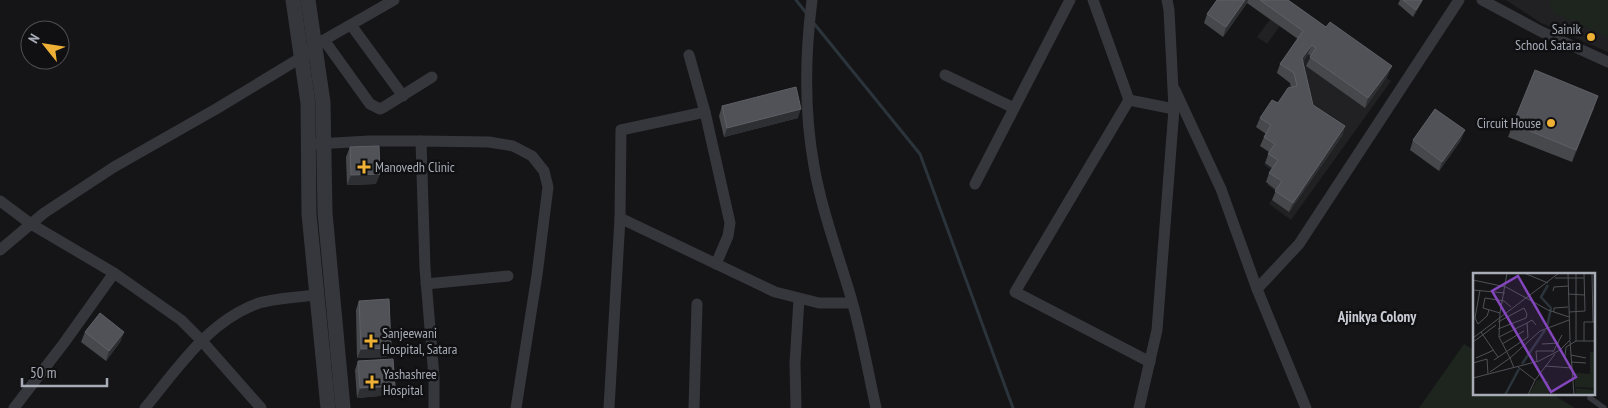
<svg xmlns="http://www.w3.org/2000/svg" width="1608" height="408" font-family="'PT Sans Narrow',sans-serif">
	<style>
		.built { fill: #212124 }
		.green { fill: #1d251e }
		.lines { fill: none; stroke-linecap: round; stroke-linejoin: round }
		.stream { stroke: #2b343b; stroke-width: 3 }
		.service { stroke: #36373c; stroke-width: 5.5 }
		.minor { stroke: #36373c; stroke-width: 11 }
		.tertiary { stroke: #36373c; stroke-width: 15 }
		.wall { fill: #46484c }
		.shaded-wall { fill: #2e2f32 }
		.building { fill: #515258; stroke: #5e6066 }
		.poi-dot { fill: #efb135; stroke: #101012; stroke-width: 2 }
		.labels { text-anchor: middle; stroke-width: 5; stroke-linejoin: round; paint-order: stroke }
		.poi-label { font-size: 14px; fill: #a7acb7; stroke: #101012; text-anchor: start }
		.neighbourhood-label { font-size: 15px; font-weight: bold; fill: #c8cbd3; stroke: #101012 }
		.inset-river { fill: none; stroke: #2b343b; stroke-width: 2.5 }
		.inset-road { fill: none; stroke: #4f5157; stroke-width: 1 }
		.view { fill: #8446bd; fill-opacity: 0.15; stroke: #8446bd; stroke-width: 2.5 }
		.inset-edge { fill: none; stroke: #a7acb7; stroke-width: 2.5 }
	</style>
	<rect width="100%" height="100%" fill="#151517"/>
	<g class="built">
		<polygon points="1277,0 1391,81 1291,220 1269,204 1277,192 1267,185 1275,173 1264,165 1273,153 1271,134 1260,126 1291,83 1276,72 1299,40 1280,26 1267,44 1257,37 1271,18"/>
		<polygon points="1506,0 1608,0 1608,52 1541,23"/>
	</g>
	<g class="green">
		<polygon points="1549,0 1608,0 1608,37 1552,12"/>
		<polygon points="1464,344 1474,350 1474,394 1552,394 1575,408 1419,408"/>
	</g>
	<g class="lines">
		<g class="stream">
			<polyline points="796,0 807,14"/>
			<polyline points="812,21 920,154 1013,408"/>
		</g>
		<polyline class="service" points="1590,398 1604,408"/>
		<g class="minor">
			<path d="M 812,0 C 805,55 804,111 814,166 C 822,212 839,256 852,301 C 862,336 868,372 876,408"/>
			<polyline points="1093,0 1129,100 1174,109"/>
			<polyline points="1482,0 1542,32 1608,62"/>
			<polyline points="351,25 403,96"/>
			<polyline points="324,40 370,104 380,109 384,107 432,77"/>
			<polyline points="689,55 705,112 730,223 728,236 716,264"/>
			<polyline points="945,75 1014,108"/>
			<polyline points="1175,90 1221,189 1257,289 1306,408"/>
			<polyline points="1129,100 1015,292 1150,362"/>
			<polyline points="705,112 621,130 620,218 775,292 819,303 852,303"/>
			<polyline points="317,144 369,141 421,141"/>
			<polyline points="975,184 1070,0"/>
			<polyline points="0,201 31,224 114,273 181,320 201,340 261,408"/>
			<polyline points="0,250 44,213 114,167 216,109 302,57 324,40 394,0"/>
			<polyline points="426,284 508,276"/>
			<polyline points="1257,289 1299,244 1459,0"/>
			<polyline points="14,408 64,343 114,273"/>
			<path d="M 145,408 C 178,368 208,321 259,303 C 276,298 299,297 316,295"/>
			<polyline points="434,408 434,377 425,268 421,141 489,142 513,146 532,156 544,171 548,187 537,275 516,408"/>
			<polyline points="609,408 620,218"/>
			<polyline points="694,408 697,304"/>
			<polyline points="796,408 795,363 799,299"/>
			<polyline points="1139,408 1157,330 1174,109 1169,10 1167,0"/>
		</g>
		<g class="tertiary">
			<polyline points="293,0 308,103 309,214 328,408"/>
			<polyline points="308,0 323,102 325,213 343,408"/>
		</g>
	</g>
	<g class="wall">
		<polygon points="1217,0 1288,0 1388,75 1365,108 1306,66 1311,56 1308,54 1303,62 1313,105 1345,126 1342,136 1289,212 1272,200 1276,190 1266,182 1269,173 1272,168 1265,163 1269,152 1260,146 1264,137 1266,134 1256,127 1260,118 1278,103 1291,87 1290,83 1277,73 1280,64 1298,39 1247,3 1223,37 1204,23 1207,14"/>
		<polygon points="1400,0 1423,0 1413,17 1398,4"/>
		<polygon points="722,106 798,118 724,137 719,116"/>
		<polygon points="1594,108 1572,162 1508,137 1513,124"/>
		<polygon points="1413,140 1461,140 1439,171 1410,150"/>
		<polygon points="350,147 376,184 347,185 346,157"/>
		<polygon points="359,301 391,348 387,357 357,358 356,310"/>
		<polygon points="85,332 124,332 120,342 106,361 81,342"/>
		<polygon points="358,361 391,395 357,398 355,370"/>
	</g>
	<g class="shaded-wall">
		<polygon points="1245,0 1248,0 1247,3 1223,37 1226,27"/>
		<polygon points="1422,0 1423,0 1413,17 1416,10"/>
		<polygon points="1312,45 1308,54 1299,68 1302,58"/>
		<polygon points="1392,66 1388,75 1365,108 1368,98"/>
		<polygon points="1598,96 1594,108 1572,162 1576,150"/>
		<polygon points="801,109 798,118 724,137 727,128"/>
		<polygon points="1345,126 1342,136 1289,212 1293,203"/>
		<polygon points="1465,130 1461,140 1439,171 1442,162"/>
		<polygon points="380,174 376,184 347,185 351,175"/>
		<polygon points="124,332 120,342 106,361 109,351"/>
		<polygon points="391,348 387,357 357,358 361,349"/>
		<polygon points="395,386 391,395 357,398 360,388"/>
	</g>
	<g class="building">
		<polygon points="1217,0 1245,0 1226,27 1207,14"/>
		<polygon points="1260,0 1288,0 1326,27 1330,22 1392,66 1368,98 1310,57 1316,48 1312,45 1302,58 1313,105 1345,126 1293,203 1275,191 1282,181 1269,173 1278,160 1268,154 1275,144 1264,137 1271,125 1260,118 1272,100 1278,103 1288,88 1297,86 1294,73 1280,64 1303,31"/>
		<polygon points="1403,0 1422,0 1416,10"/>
		<polygon points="1535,70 1598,96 1576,150 1513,124"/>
		<polygon points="796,87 801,109 727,128 722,106"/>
		<polygon points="1435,109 1465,130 1442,162 1413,140"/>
		<polygon points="379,146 380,174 351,175 350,147"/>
		<polygon points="389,299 391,348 361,349 359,301"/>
		<polygon points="100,313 124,332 109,351 85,332"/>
		<polygon points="393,359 395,386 360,388 358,361"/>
	</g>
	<g class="poi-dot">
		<circle cx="1591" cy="37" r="5"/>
		<circle cx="1551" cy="123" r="5"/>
		<path d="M361.5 159.5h5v5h5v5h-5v5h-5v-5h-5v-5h5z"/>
		<path d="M368.5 333.5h5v5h5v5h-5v5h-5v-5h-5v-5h5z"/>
		<path d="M369.5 374.5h5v5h5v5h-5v5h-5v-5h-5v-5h5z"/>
	</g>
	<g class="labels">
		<g class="poi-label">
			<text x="1581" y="34" text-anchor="end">Sainik<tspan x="1581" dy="16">School Satara</tspan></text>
			<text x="1541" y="128" text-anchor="end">Circuit House</text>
			<text x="375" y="172">Manovedh Clinic</text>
			<text x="382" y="338">Sanjeewani<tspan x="382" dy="16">Hospital, Satara</tspan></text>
			<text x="383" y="379">Yashashree<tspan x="383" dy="16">Hospital</tspan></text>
		</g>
		<g class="neighbourhood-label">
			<text x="1377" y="322">Ajinkya Colony</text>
		</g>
	</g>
	<g transform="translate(1473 273)">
		<rect width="122" height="122" fill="#151517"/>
		<path d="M 117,79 L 122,79 L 121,115 L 102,114 L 102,100 L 117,101 ZM 64,107 L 76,108 L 76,122 L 56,122 ZM 102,115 L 122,117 L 122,122 L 103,122 Z" fill="#1d251e"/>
		<path class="inset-river" d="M 74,54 L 78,35 L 68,24 L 75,12M 49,91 L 72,57M 32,122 L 46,96"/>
		<path class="inset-road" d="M 51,0 L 75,10M 119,1 L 120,49M 82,5 L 111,5M 0,7 L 33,14 L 75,37 L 96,44M 0,17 L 32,20M 7,17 L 2,45 L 5,51 L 14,43 L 16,37M 80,18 L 81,14 L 95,13M 95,21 L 112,22M 38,34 L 31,28 L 12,25 L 10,35 L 27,40 L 26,64 L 37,85 L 67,58 L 96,47M 81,39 L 81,35 L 95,34M 96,39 L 112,38 L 111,0M 27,40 L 34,0M 25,56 L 53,45 L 54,41 L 51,35 L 25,49M 8,59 L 25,84M 26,64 L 54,50M 55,64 L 54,50 L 59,47 L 63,52M 0,65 L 86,0M 97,68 L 101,122M 103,68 L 103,0M 111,68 L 111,49 L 123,49M 0,69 L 23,52M 29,71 L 51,58M 69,71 L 86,70M 80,79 L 89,62M 98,82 L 113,85M 92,83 L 93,74 L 103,68 L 123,68M 3,85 L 21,77M 21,87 L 55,64M 64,89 L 63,78 L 80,78M 98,89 L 113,90M 0,90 L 14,86 L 15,101M 72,93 L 99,95M 45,94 L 62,107M 17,99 L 37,85 L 41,95M 0,105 L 66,88 L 87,77 L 97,67 L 95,0M 55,122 L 62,107 L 82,81"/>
		<path class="view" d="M 45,3 L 103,104 L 78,119 L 19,18 Z"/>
		<rect width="122" height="122" class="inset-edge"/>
	</g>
	<g transform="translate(45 45) rotate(300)"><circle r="24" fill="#101012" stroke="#4c4e54"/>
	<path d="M0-4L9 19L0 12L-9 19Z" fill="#efb135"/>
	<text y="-8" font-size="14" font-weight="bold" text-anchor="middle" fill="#a7acb7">N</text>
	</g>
	<path d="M22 378v8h85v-8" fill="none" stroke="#a7acb7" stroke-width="2.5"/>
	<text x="30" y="378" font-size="15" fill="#a7acb7" stroke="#101012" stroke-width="4" paint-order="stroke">50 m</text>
</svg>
